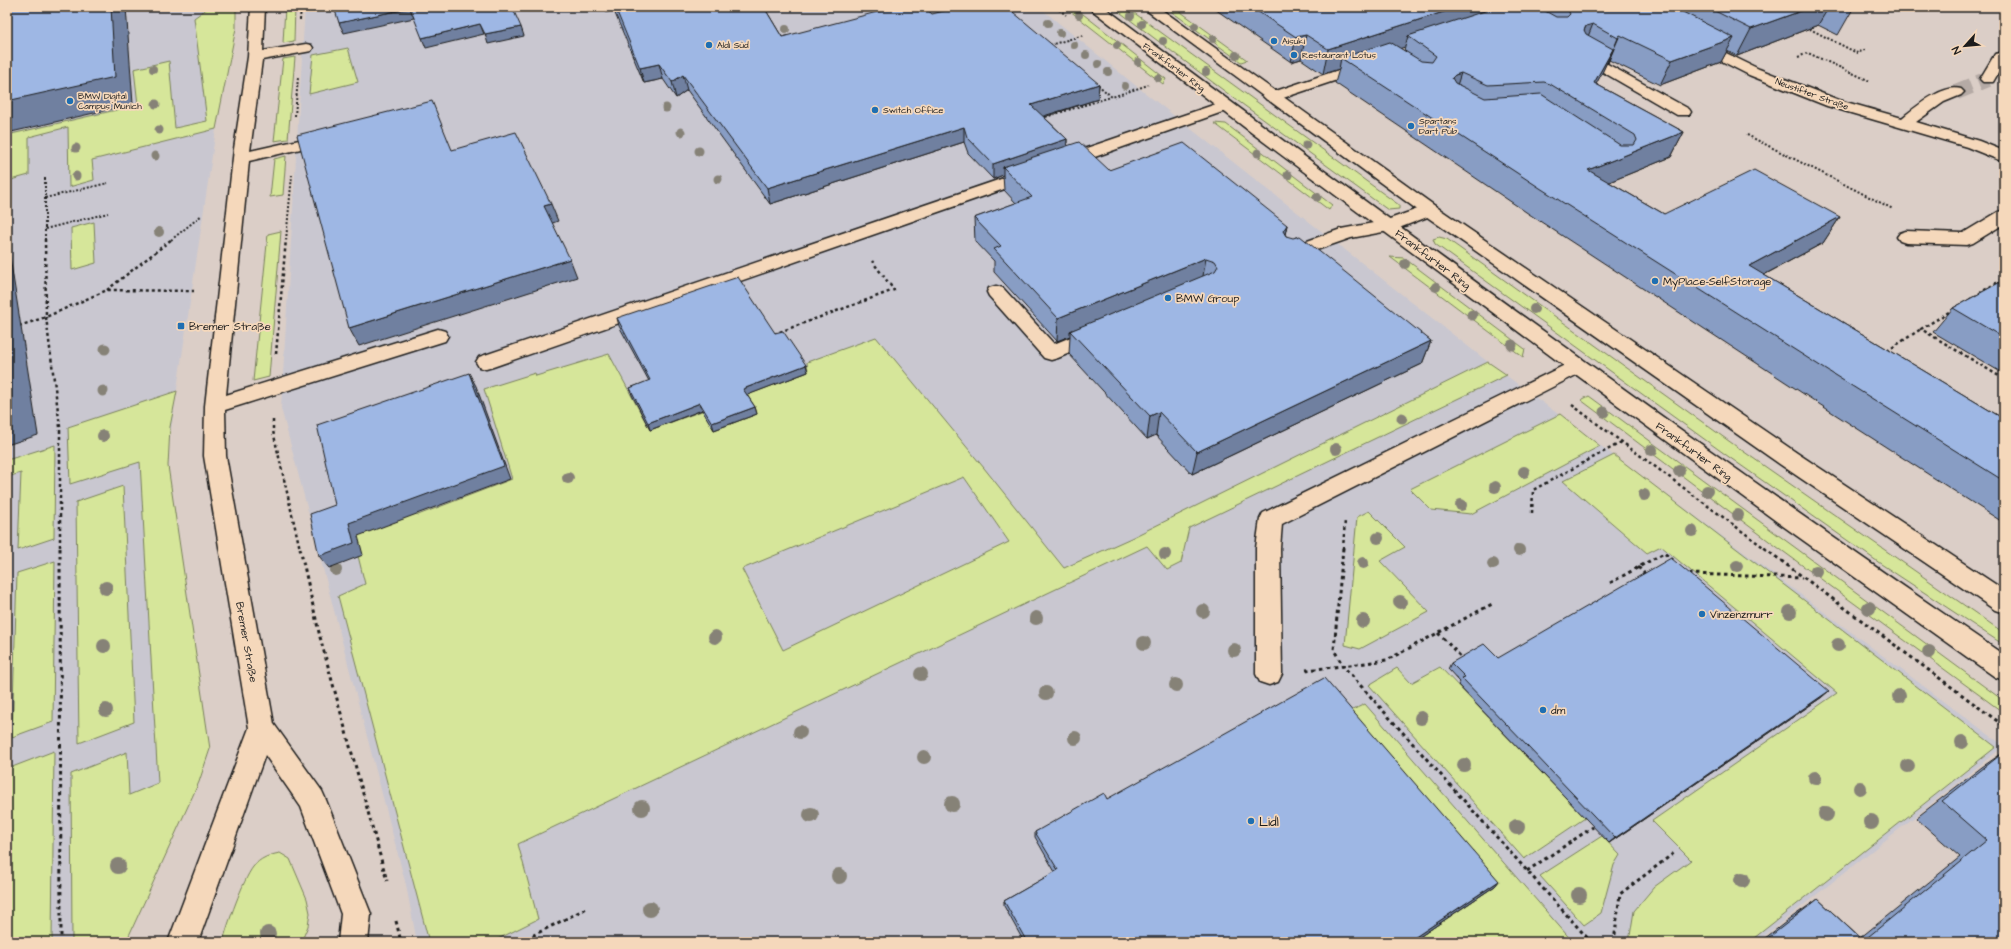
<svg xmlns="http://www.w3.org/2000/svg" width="2011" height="949" font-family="'Architects Daughter',sans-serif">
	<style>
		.built { fill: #c9c7d0 }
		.green { fill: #d6e69a; stroke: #79815b; fill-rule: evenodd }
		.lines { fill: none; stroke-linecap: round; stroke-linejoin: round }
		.minor-tunnel { stroke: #b5aaa5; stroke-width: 16; stroke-dasharray: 16 8; stroke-linecap: butt }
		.minor-casing { stroke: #1c1c1c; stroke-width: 3 }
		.major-casing { stroke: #1c1c1c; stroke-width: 3 }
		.path-far2 { stroke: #1c1c1c; stroke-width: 2; stroke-dasharray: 2 2; stroke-linecap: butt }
		.path-far1 { stroke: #1c1c1c; stroke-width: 2.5; stroke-dasharray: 3 3; stroke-linecap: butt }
		.path { stroke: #1c1c1c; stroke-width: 3; stroke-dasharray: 3.5 3.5; stroke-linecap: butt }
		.minor { fill: #f5d8bb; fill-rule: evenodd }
		.major { fill: #f5d8bb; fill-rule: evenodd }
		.tree { fill: #868277 }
		.wall { fill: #889dc4; stroke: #1c1c1c; fill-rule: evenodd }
		.shaded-wall { fill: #6f80a0; stroke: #1c1c1c }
		.building { fill: #9eb7e4; stroke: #1c1c1c; fill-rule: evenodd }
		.poi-dot { fill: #1f6fb2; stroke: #f5d8bb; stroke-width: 1.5 }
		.labels { text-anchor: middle; stroke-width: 3.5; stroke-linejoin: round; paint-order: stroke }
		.far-poi-label { font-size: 9px; fill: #1c1c1c; stroke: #f5d8bb; text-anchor: start }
		.far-street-label { font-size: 9px; fill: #1c1c1c; stroke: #f5d8bb }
		.street-label { font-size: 11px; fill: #1c1c1c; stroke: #f5d8bb }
		.poi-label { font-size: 11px; fill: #1c1c1c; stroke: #f5d8bb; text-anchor: start }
		.near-poi-label { font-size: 13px; fill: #1c1c1c; stroke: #f5d8bb; text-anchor: start }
	</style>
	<rect width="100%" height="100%" fill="#dbcec7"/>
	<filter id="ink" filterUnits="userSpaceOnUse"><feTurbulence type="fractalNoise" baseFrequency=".025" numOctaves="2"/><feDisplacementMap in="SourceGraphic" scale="8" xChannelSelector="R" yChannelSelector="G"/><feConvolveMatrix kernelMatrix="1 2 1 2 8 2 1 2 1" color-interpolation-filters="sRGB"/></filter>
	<g filter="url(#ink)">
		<g class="built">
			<polygon points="7,7 236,7 236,28 216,129 168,449 168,466 210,749 199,782 126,942 7,942"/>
			<polygon points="305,7 1039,7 1135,85 1488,362 2004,746 1757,942 417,942 406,885 281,408"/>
		</g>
		<g class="green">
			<polygon points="209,7 236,7 236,28 216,129 92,160 94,180 69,187 68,127 29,137 29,175 7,181 7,135 138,105 134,69 169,61 175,128 207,121 194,18"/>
			<polygon points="285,7 295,7 294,41 283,43"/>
			<polygon points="1065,7 1074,7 1166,79 1163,84"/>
			<polygon points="1113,7 1126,7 1399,205 1399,209 1388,210 1227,93"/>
			<polygon points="1165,7 1174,7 1247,60 1241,62"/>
			<polygon points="348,48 358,82 309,94 313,55"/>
			<polygon points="295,57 288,139 274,141 283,59"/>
			<polygon points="1214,123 1226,124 1332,205 1329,210"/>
			<polygon points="286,156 283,195 270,197 274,159"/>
			<polygon points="94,222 96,263 72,270 71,228"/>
			<polygon points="281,231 269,377 253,381 268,234"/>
			<polygon points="1439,237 1447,239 1740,449 2004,633 2004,645 1881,564 1729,457 1435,244 1433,239"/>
			<polygon points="1390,257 1404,258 1525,349 1523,357"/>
			<path d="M 876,337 L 984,468 L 1064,568 L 1131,538 L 1488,362 L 1507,375 L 1189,528 L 1181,563 L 1167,570 L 1147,546 L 518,844 L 538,919 L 492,942 L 429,942 L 338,596 L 365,584 L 344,500 L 406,477 L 418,515 L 512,479 L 484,389 L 535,373 L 536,376 L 609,354 L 650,430 L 808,372 L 807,362 ZM 964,477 L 1009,542 L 783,650 L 742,569 Z"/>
			<polygon points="177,391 170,427 168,466 210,749 199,782 126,942 72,942 71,774 127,752 129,795 158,783 140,462 70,484 68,427"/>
			<polygon points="1589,396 2004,701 2004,713 1769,541 1581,400"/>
			<polygon points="1560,414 1600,446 1471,514 1431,510 1410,489"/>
			<polygon points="55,445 54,538 18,550 21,473 7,477 7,460"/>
			<polygon points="1614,455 1996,747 1749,942 1629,942 1634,911 1654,887 1691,860 1652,821 1837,693 1661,546 1647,553 1563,481"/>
			<polygon points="123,486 134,722 79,743 76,502"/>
			<polygon points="1369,511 1405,547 1380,561 1429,612 1360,649 1345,645 1357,517"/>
			<polygon points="55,561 53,722 12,737 17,573"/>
			<polygon points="1440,667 1585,818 1524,859 1369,685 1397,668 1411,683"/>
			<polygon points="1365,704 1573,942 1412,942 1494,886 1346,713"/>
			<polygon points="54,751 52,942 7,942 7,769"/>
			<polygon points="1602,836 1620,855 1614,865 1601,913 1584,925 1540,876"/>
			<path d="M 280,853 L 290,859 L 307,899 L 310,913 L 308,926 L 302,940 L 301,942 L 223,942 C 227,925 243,880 253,867 C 260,858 269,855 280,853 Z"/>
		</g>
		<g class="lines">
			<polyline class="minor-tunnel" points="1956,92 1988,79"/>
			<defs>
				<g id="minor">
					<polygon points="251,7 265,7 263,51 306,44 311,45 313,48 311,51 306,52 262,60 250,151 299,140 305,142 307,145 305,148 249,161 226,395 438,329 445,331 448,336 445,341 225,410 226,456 274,724 322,791 326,800 371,914 368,942 338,942 341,914 301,807 265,755 198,942 168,942 249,728 204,456 205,406 234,149 248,57"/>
					<path d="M 1697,39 L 1759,69 L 1839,100 L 1902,118 C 1916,107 1942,84 1961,89 L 1964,92 L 1961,95 L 1944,102 L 1916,122 L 1979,141 L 2004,151 L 2004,162 L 1967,147 L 1827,106 L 1749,75 L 1692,46 L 1690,43 L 1692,40 Z"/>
					<polygon points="1582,50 1689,109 1691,112 1689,115 1677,115 1577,57 1575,54 1577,51"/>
					<polygon points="2004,52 2004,63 1993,82 1983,82 1980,79 1995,54"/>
					<polygon points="1365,61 1370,63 1373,66 1370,69 1277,100 1267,100 1264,97 1267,94"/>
					<polygon points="1225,101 1231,103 1233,106 1231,109 1069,166 1063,167 1057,166 1055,162 1057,158"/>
					<polygon points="1033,168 1039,169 1041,173 1039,177 493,367 486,369 479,367 476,362 479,357"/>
					<polygon points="1429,205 1435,206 1438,210 1435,214 1394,230 1351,238 1288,260 1282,258 1279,254 1282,250 1341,229 1384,221"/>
					<polygon points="2004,211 2004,224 1973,243 1967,245 1906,243 1900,241 1897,237 1900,233 1906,231 1963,233 1998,212"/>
					<polygon points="996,286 1003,288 1054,344 1097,326 1104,328 1107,333 1104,338 1058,358 1051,360 1044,358 989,296 987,292 989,288"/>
					<polygon points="1577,359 1584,361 1587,366 1584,371 1282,524 1280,548 1282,674 1278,682 1269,685 1260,682 1256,674 1256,548 1260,519 1263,513"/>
				</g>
				<g id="major">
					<path d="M 1088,7 L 1104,7 C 1400,229 1698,447 2004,655 L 2004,680 L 1995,677 L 1776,521 L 1559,362 L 1252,133 Z"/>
					<polygon points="1142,7 1158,7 1435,206 1797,453 2004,590 2004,613 1995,610 1781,465 1423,214"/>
				</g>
			</defs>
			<use href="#minor" class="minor-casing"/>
			<use href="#major" class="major-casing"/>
			<g class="path-far2">
				<polyline points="1056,7 1066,15"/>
				<polyline points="300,20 301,7"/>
				<polyline points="1806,27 1857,53 1867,49"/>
				<polyline points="1050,45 1084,35"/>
				<polyline points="1798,57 1808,53 1870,81"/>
				<polyline points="1098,85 1112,97 1148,85"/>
				<polyline points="295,116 298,77"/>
				<polyline points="1042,118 1111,97"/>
				<polyline points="1747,135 1893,209"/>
				<polyline points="45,178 45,240"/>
				<polyline points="45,198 108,183"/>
				<polyline points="45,229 108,213"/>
				<polyline points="171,240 202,215"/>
				<polyline points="286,240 292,175"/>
			</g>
			<g class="path-far1">
				<polyline points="45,239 46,317 60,427 60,549"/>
				<polyline points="107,290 172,239"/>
				<polyline points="1969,300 2004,278"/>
				<polyline points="1954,309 1921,329 2004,379"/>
				<polyline points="19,326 46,317 107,290 194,291"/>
				<polyline points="774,334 894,290 872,261"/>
				<polyline points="1887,351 1921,329"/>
				<polyline points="276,354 286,239"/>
				<polyline points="1572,405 1766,549"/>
				<polyline points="273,420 273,431 300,549"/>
				<polyline points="1532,513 1533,490 1622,442"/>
				<polyline points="1343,549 1345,520"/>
			</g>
			<g class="path">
				<polyline points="60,548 61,942"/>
				<polyline points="300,548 320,637 387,881"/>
				<polyline points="1343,548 1334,650 1343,666 1387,660 1494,603"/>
				<polyline points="1764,548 2004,726"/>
				<polyline points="1638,567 1646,575"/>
				<polyline points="1689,574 1802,578"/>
				<polyline points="1610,583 1664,553 1673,560"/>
				<polyline points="1438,633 1463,659"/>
				<polyline points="1306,670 1343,666 1591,942"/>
				<polyline points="1527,871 1593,827"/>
				<polyline points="396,921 401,942"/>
				<polyline points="520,942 585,909"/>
				<polyline points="1614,942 1620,894 1674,853"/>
			</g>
			<use href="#minor" class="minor"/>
			<use href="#major" class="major"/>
		</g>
		<g class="tree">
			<circle cx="1079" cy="15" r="4"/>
			<circle cx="1131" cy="16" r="4"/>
			<circle cx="1048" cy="23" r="4"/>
			<circle cx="1142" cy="24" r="4"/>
			<circle cx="1195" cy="26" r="4"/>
			<circle cx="786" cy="29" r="4"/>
			<circle cx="1060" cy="33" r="4"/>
			<circle cx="1213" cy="39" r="4"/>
			<circle cx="1163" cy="41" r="4"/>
			<circle cx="1074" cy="45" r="4"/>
			<circle cx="1117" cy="45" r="4"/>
			<circle cx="1086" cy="55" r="4"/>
			<circle cx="1236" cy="55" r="4"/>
			<circle cx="1138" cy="62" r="4"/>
			<circle cx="1098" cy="64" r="4"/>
			<circle cx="153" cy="69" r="4"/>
			<circle cx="1108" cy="72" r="4"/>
			<circle cx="1206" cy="72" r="4"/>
			<circle cx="1158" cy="78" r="4"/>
			<circle cx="1125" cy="86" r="4"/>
			<circle cx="156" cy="104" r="4.5"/>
			<circle cx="666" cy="108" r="4.5"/>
			<circle cx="159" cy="130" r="4.5"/>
			<circle cx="681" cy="132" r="4.5"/>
			<circle cx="1306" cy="145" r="4.5"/>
			<circle cx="76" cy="148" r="4.5"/>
			<circle cx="699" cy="151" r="4.5"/>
			<circle cx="1258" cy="153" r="4.5"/>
			<circle cx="155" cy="156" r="4.5"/>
			<circle cx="1288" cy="175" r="4.5"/>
			<circle cx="76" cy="176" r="4.5"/>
			<circle cx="718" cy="179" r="4.5"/>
			<circle cx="1317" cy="197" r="4.5"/>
			<circle cx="159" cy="232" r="5"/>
			<circle cx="1405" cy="264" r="5"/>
			<circle cx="1436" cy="287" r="5"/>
			<circle cx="1534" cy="309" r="5"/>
			<circle cx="1472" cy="315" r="5.5"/>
			<circle cx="1512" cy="345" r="5.5"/>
			<circle cx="105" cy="349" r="5.5"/>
			<circle cx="103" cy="391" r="5.5"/>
			<circle cx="1604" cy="412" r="5.5"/>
			<circle cx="1402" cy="418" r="5.5"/>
			<circle cx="103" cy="436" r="6"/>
			<circle cx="1336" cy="449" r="6"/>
			<circle cx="1652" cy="450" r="6"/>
			<circle cx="1679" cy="471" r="6"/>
			<circle cx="1524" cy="472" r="6"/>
			<circle cx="568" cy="478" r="6"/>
			<circle cx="1495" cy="487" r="6"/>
			<circle cx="1707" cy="491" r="6"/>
			<circle cx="1644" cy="495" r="6"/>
			<circle cx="1461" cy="505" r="6"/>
			<circle cx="1738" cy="515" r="6"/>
			<circle cx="1692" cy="531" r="6"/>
			<circle cx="1378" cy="538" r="6"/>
			<circle cx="1519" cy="550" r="6"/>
			<circle cx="1165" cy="554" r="6"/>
			<circle cx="1363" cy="563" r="6"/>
			<circle cx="1493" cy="564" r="6"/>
			<circle cx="1737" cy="566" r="6"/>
			<circle cx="336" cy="570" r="6"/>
			<circle cx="1816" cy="571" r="6"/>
			<circle cx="106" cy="588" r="7"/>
			<circle cx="1400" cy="602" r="7"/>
			<circle cx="1869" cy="608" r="7"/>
			<circle cx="1203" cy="611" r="7"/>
			<circle cx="1790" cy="612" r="7"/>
			<circle cx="1036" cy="618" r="7"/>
			<circle cx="1363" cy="621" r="7"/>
			<circle cx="715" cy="637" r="7"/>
			<circle cx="1144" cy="643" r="7"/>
			<circle cx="1838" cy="645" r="7"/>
			<circle cx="104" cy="646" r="7"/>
			<circle cx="1234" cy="650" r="7"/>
			<circle cx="1929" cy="652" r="7"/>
			<circle cx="921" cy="674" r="7"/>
			<circle cx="1176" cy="685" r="7"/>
			<circle cx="1046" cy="693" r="7"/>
			<circle cx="1899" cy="696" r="7"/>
			<circle cx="106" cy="710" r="7"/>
			<circle cx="1421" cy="718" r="7"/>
			<circle cx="800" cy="732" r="7"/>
			<circle cx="1075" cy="738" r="7"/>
			<circle cx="1962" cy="742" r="7"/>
			<circle cx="924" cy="757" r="7"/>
			<circle cx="1464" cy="765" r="7"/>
			<circle cx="1908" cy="766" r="7"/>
			<circle cx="1815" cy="778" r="7"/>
			<circle cx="1860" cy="788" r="7"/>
			<circle cx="952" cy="804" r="8"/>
			<circle cx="642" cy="808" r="8"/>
			<circle cx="1826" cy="814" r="8"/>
			<circle cx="811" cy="815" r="8"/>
			<circle cx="1871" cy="822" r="8"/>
			<circle cx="1517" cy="827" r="8"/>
			<circle cx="118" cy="866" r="8"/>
			<circle cx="839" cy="876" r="8"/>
			<circle cx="1742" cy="880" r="8"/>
			<circle cx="1579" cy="895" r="8"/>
			<circle cx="650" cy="909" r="8"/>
			<circle cx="268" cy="934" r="8"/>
		</g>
		<g class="wall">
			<polygon points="604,7 764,7 782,37 932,14 1099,84 1098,99 1044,117 1067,139 1067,146 1109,170 1287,225 1285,234 1286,236 1431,341 1422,364 1192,474 1156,435 1147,439 1069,354 1070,336 1057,341 994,272 994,261 975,241 974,218 1016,203 1004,190 1003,175 993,179 968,153 964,142 770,204 687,90 676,98 663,79 644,83 614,11 606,12"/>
			<path d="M 1212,7 L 1854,7 L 1838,35 L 1818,25 L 1737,56 L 1727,51 L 1721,62 L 1660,85 L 1609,60 L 1608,63 L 1607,62 L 1596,84 L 1684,132 L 1671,157 L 1609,182 L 1664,214 L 1840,217 L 1823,243 L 1764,275 L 2004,419 L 2004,523 L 1816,402 L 1529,214 L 1335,83 L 1339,69 L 1323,74 L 1301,59 L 1291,62 ZM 1405,47 L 1404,51 L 1400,48 Z"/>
			<polygon points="2004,280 2004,374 1933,332 1953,308"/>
			<polygon points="617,318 806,365 808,372 747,395 755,407 757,414 714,430 702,410 650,430 632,395 630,388 649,381 619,326"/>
			<polygon points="1498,658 1822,697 1609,843 1458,685 1460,682 1448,669 1451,663"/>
			<polygon points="2004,752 2004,942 1760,942 1795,915 1818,899 1860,938 1960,857 1916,818 1982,767"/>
			<polygon points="1107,799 1499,881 1495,886 1412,942 1024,942 1004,906 1004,901 1055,872 1035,837 1035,832"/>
		</g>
		<g class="shaded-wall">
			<polygon points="111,7 126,7 133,104 7,133 7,101"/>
			<polygon points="604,7 613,7 614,11 606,12"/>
			<polygon points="1459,7 1524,7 1408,36 1405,47 1351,64 1341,58 1339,69 1323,74 1328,49"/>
			<polygon points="1812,7 1829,7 1818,25 1737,56 1751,29"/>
			<polygon points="410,8 414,18 344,33 339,23"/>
			<polygon points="480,24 484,34 426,48 422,38"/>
			<polygon points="1593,24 1583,49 1576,50 1586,26"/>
			<polygon points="521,27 524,36 488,44 485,34"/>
			<polygon points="1306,35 1301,59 1291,62 1296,37"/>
			<polygon points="1620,35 1609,60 1608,63 1618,38"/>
			<polygon points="1734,38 1721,62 1660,85 1672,60"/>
			<polygon points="1613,49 1602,73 1585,105 1594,83"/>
			<polygon points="659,64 663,79 644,83 640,68"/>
			<polygon points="1461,73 1453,98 1452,78 1455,75"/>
			<polygon points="683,75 687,90 676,98 672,82"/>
			<polygon points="1099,84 1098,99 1031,120 1031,105"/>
			<polygon points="964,127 964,142 770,204 767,188"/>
			<polygon points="1684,132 1671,157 1577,195 1588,170"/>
			<polygon points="1067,139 1066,154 1003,167 1003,175 993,179 993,164"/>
			<polygon points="551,204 558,221 550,224 544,206"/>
			<polygon points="1840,217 1823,243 1732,292 1749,266"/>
			<polygon points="1287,225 1282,249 1283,231"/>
			<polygon points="7,238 38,435 7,445"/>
			<polygon points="1206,258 1202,282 1070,331 1070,336 1057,341 1058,318"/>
			<polygon points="570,259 577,277 359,346 349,328"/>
			<polygon points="1431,341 1422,364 1192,474 1197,452"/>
			<polygon points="806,365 808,372 745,396 743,389"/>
			<polygon points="469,373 476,386 510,479 358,536 363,555 329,568 319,556 349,523"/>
			<polygon points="700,403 702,410 650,430 648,423"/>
			<polygon points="755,407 757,414 714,430 712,423"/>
			<polygon points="1159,412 1156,435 1147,439 1150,416"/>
			<polygon points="1829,691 1822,697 1609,843 1615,838"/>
			<polygon points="1499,881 1495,886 1412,942 1408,942"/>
		</g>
		<g class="building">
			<polygon points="7,7 111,7 115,77 7,101"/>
			<polygon points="334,7 512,7 521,27 485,34 480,24 422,38 410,8 339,23"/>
			<polygon points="615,7 764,7 782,37 896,7 924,7 932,14 959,7 1007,7 1099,84 1031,105 1067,139 993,164 967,137 964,127 767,188 683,75 672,82 659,64 640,68"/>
			<polygon points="1251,7 1459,7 1328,49 1306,35 1296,37"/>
			<path d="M 1497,7 L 1538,7 L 1556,17 L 1567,17 L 1570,14 L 1567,8 L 1564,7 L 1673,7 L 1734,38 L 1672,60 L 1620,35 L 1618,38 L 1593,24 L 1586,26 L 1584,30 L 1586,34 L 1613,49 L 1594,83 L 1684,132 L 1588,170 L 1664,214 L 1754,170 L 1840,217 L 1749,266 L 2004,419 L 2004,481 L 1836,376 L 1540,188 L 1341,58 L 1390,42 L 1421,61 L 1432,62 L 1436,56 L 1408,36 ZM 1461,73 L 1488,85 L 1544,82 L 1550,84 L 1635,135 L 1637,140 L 1634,145 L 1620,145 L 1541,94 L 1485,98 L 1455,83 L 1452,78 L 1455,75 Z"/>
			<polygon points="1707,7 1812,7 1751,29"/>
			<polygon points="432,101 452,150 516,132 551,204 544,206 570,259 349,328 297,135"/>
			<polygon points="1079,142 1109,170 1184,143 1287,225 1283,231 1286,236 1293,238 1300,236 1431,341 1197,452 1159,412 1150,416 1070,331 1215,271 1218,266 1215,261 1206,258 1058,318 994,249 1001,246 974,218 1032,197 1003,167"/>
			<polygon points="738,277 775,333 783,331 806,365 743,389 755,407 712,423 700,403 648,423 630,388 650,380 617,318"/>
			<polygon points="2004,280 2004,338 1953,308"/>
			<polygon points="469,373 504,466 349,523 354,543 319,556 310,514 335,505 317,425"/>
			<polygon points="7,381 11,407 7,408"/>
			<polygon points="1671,558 1829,691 1615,838 1462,678 1465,677 1451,663 1484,644 1498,658"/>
			<polygon points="1324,678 1499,881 1408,942 1027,942 1004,901 1058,870 1035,832 1104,793 1107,799"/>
			<polygon points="2004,752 2004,942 1763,942 1818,899 1863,941 1987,840 1942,801"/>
		</g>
	</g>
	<g class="poi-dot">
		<circle cx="1274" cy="41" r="4"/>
		<circle cx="709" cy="45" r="4"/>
		<circle cx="1294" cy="55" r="4"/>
		<circle cx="70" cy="101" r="4"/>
		<circle cx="875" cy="110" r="4"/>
		<circle cx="1411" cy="126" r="4"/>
		<circle cx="1655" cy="281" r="4"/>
		<circle cx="1168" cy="298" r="4"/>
		<rect x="177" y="322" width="8" height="8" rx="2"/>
		<circle cx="1702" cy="614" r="4"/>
		<circle cx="1543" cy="710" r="4"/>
		<circle cx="1251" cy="821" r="4"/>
	</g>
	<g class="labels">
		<g class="far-poi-label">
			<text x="1282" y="44">Aisuki</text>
			<text x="717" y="48">Aldi Süd</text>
			<text x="1302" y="58">Restaurant Lotus</text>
			<text x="78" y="99">BMW Digital<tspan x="78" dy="10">Campus Munich</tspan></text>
			<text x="883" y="113">Switch Office</text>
			<text x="1419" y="124">Spartans<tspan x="1419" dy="10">Dart Pub</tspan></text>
		</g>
		<g class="far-street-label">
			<text transform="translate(1174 67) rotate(37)" y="3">Frankfurter Ring</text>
			<text transform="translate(1812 94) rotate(20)" y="3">Neustifter Straße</text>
		</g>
		<g class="street-label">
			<text transform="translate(1433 259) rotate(37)" y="4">Frankfurter Ring</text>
			<text transform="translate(1694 451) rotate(36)" y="4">Frankfurter Ring</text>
			<text transform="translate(247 642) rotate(80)" y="4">Bremer Straße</text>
		</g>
		<g class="poi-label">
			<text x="1663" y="285">MyPlace-SelfStorage</text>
			<text x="1176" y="302">BMW Group</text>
			<text x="189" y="330">Bremer Straße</text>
			<text x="1710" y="618">Vinzenzmurr</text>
			<text x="1551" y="714">dm</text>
		</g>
		<g class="near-poi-label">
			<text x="1259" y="826">Lidl</text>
		</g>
	</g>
	<rect width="2011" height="949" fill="none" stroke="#f5d8bb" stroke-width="24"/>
	<rect x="12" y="12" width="1987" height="925" fill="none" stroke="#1c1c1c" stroke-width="1.5" filter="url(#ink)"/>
	<g transform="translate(1965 46) rotate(243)" stroke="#f5d8bb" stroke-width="3" paint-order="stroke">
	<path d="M0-3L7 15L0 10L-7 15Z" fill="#1c1c1c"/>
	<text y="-6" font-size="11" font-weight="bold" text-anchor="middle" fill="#1c1c1c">N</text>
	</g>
</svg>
